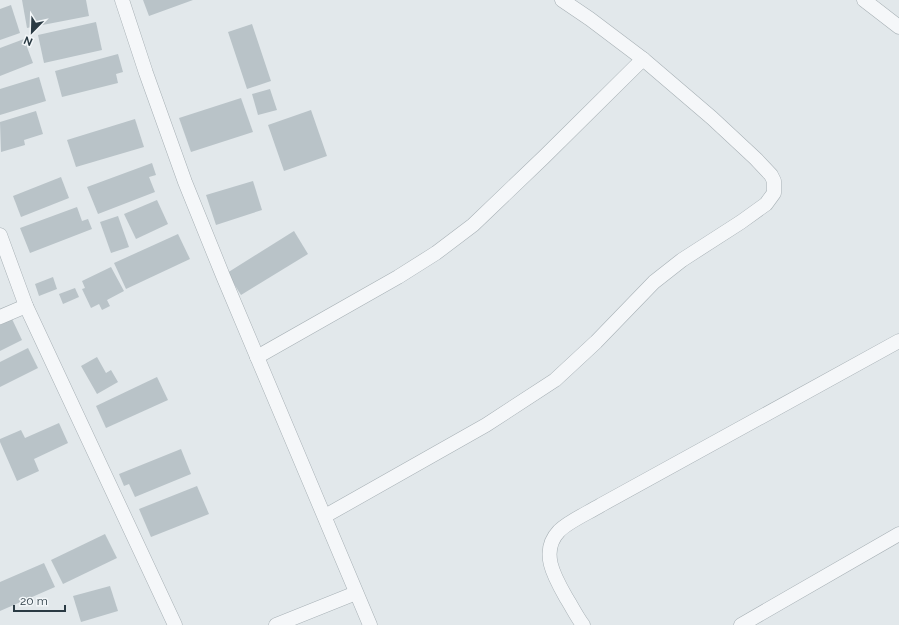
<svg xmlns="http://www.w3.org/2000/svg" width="899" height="625" font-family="Raleway,sans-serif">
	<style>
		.building { fill: #b9c3c8 }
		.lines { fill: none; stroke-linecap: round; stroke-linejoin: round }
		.street-casing { stroke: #a7b0b5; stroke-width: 15 }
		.street { stroke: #f5f7f9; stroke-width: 14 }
	</style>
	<rect width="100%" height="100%" fill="#e2e8eb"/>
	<g class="building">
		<polygon points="22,0 86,0 89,16 27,28"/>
		<polygon points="143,0 193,0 149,16"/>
		<polygon points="11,5 20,33 0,40 0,9"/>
		<polygon points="96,22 102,50 44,63 38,35"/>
		<polygon points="252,24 271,81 247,89 228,32"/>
		<polygon points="24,39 33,63 0,76 0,48"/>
		<polygon points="118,54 123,72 116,74 118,83 62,97 55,71"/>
		<polygon points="39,77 46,101 0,115 0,89"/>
		<polygon points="270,89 277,110 258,115 252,94"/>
		<polygon points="241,98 253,132 191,152 179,118"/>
		<polygon points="311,110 327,156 284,171 268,125"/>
		<polygon points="36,111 43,134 24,140 25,145 1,152 0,122"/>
		<polygon points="135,119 144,147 76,167 67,140"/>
		<polygon points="152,163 156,175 149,177 155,192 98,214 87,187"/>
		<polygon points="61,177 69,198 21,217 13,196"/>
		<polygon points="253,181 262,210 216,225 206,195"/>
		<polygon points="157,200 168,224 136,239 124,214"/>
		<polygon points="77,207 82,221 88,219 92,229 30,253 20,228"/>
		<polygon points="118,216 129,247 111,253 100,222"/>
		<polygon points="294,231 308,254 241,295 227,273"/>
		<polygon points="178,234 190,259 126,289 114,263"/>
		<polygon points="111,267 124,291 107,300 110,306 102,310 99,304 91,308 82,289 85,288 82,281"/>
		<polygon points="53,277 57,289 39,296 35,284"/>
		<polygon points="75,288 79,297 63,304 59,294"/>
		<polygon points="12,319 22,340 0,351 0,325"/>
		<polygon points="28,348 38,368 0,387 0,362"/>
		<polygon points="97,357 106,373 111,370 118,382 97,394 81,366"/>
		<polygon points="157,377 168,400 106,428 96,406"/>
		<polygon points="59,423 68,443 34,459 39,471 17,481 0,442 0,439 21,430 25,438"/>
		<polygon points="181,449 191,474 135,497 129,484 124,486 119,474"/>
		<polygon points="197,486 209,514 151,537 139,509"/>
		<polygon points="105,534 117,558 63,584 51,560"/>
		<polygon points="44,563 55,587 0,611 0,582"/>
		<polygon points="110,586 118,611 81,622 73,596"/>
	</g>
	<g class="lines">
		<defs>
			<g id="street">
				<polyline points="122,0 146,73 185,182 223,276 370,625"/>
				<polyline points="864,0 899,27"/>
				<polyline points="0,235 26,306 175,625"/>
				<polyline points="0,317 26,306"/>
				<polyline points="257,357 398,277 436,253 473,225 544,157 643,59"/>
				<polyline points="325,516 486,425 555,380 596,342 654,282 682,260 741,222 766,204 774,193 774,181 771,175 756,159 712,118 643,59 590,19 562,0"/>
				<polyline points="276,625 356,593"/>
				<path d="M 583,625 C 577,617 572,607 567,599 C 555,578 539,552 559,531 C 569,521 588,513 601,505 L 899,341"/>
				<polyline points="741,625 899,534"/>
			</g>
		</defs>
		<use href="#street" class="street-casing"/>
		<use href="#street" class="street"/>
	</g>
	<g transform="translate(32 32) rotate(203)" stroke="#f2f6f8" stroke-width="3" paint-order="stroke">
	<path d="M0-3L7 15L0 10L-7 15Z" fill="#2a3a43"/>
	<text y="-6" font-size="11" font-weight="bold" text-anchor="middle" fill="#2a3a43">N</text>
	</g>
	<path d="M14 605v6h51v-6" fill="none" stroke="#2a3a43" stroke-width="2"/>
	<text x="20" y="605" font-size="12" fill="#2a3a43" stroke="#f2f6f8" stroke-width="3" paint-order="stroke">20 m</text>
</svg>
